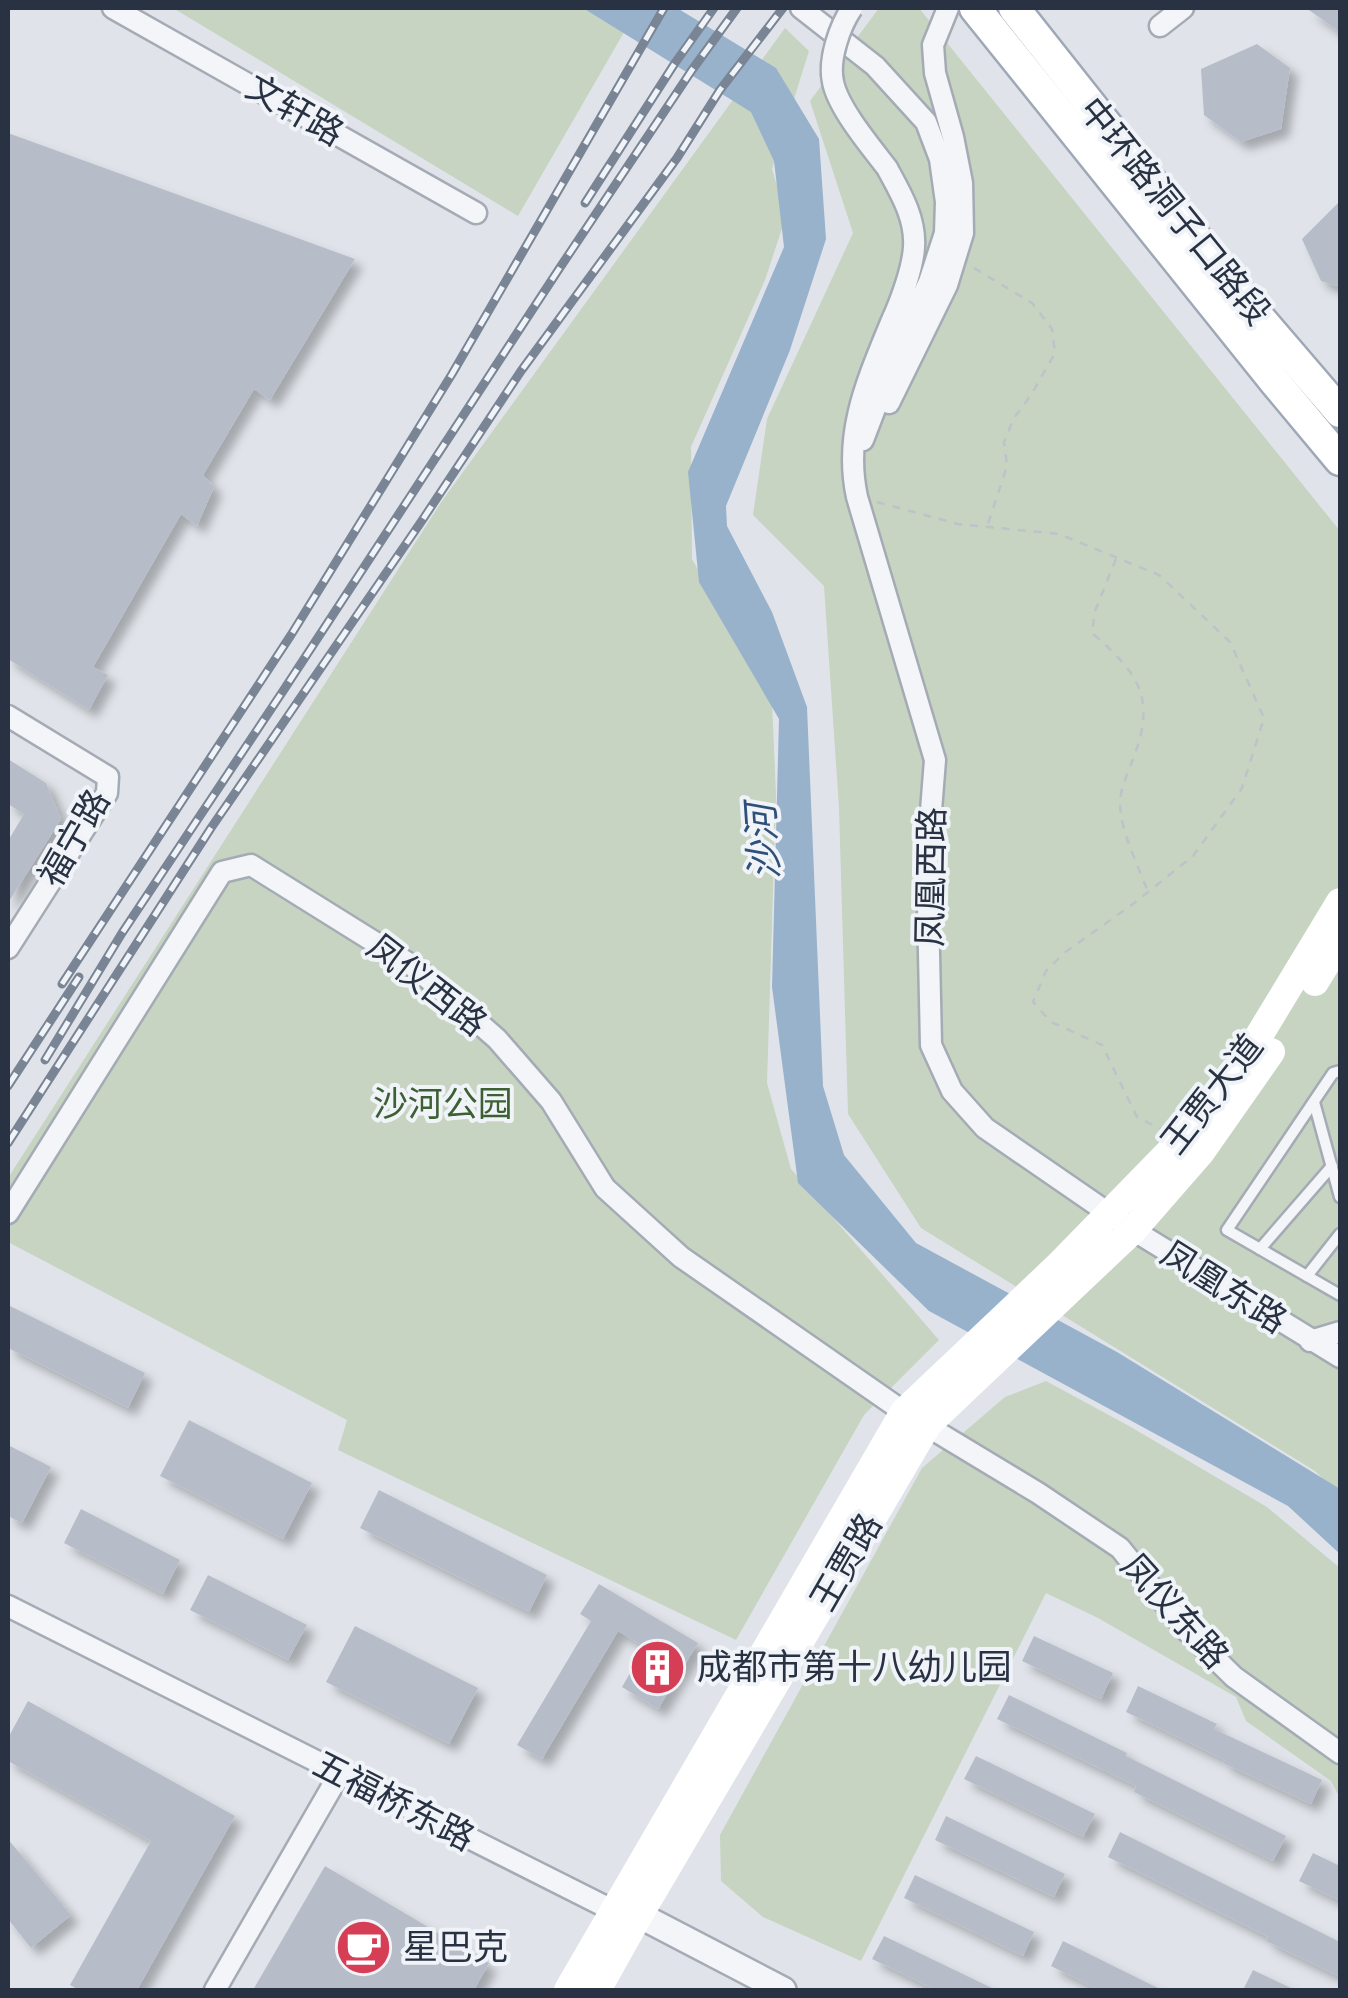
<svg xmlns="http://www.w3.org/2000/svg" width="1348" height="1998" font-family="Lato,'Noto Sans SC',sans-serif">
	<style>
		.green { fill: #c6d4c1 }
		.water { fill: #99b2cc }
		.building { fill: #b7bdc8; filter: url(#shadow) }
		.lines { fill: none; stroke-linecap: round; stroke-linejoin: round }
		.service-casing { stroke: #a5abb5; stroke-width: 15 }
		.minor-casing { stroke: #a5abb5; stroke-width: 25 }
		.tertiary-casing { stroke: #a5abb5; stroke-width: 30 }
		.primary-casing { stroke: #9fa8b7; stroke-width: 35 }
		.path { stroke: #bec2c9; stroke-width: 2.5; stroke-dasharray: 8 8; stroke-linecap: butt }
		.service { stroke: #f3f5f8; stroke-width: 10 }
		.minor { stroke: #f3f5f8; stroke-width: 20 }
		.tertiary { stroke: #f3f5f8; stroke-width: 25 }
		.secondary { stroke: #fff; stroke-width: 28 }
		.primary { stroke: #fff; stroke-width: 30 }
		.rail-casing { stroke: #798495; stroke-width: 9 }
		.rail { stroke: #f0f3f7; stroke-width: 5; stroke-dasharray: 15; stroke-linecap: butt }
		.minor-bridge-casing { stroke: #a5abb5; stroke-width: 25; stroke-linecap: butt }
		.minor-bridge { stroke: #f3f5f8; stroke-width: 20 }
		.labels { text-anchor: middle; stroke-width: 8; stroke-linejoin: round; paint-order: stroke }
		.street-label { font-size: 35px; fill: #283243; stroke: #f0f3f7 }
		.park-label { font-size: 35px; fill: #3d5f34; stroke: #f0f3f7 }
		.poi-label { font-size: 35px; fill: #283243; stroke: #f0f3f7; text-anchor: start }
		.water-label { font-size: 38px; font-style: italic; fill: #2f5179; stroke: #f0f3f7 }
	</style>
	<defs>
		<filter id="shadow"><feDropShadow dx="8" dy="8" stdDeviation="5" flood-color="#0004"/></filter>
	</defs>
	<rect width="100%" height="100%" fill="#e0e4ea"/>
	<g class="green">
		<polygon points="173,8 638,8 518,216"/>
		<polygon points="879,8 919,8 1340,531 1340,1495 1315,1471 921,1228 848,1114 839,808 824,586 753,515 767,419 853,233 810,101"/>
		<polygon points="785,28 809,51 772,169 786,216 765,280 691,447 692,559 772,702 776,795 767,1083 791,1169 939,1340 864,1415 736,1640 338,1450 347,1420 8,1242 8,1178 442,501"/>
		<polygon points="1046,1381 1129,1426 1267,1507 1340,1568 1340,1798 1331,1781 1246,1721 1236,1697 1098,1618 1046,1593 861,1961 763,1917 721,1881 720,1835 922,1468 1005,1397"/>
	</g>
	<polygon class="water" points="583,8 677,8 776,68 819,139 826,239 790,350 726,506 727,526 772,612 807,707 823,1086 844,1155 916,1243 1117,1352 1340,1489 1340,1554 1288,1506 929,1311 798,1183 772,987 779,719 699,582 688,472 784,247 774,161 751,112"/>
	<g class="building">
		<polygon points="1306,8 1340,8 1340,32"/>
		<polygon points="1257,44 1290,68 1281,129 1241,142 1204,115 1201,69"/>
		<polygon points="8,133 355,259 270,400 254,389 203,475 214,487 197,526 181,514 93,667 108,675 89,710 8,659"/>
		<polygon points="1340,201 1340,287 1321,281 1302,239"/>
		<polygon points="8,759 46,783 61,819 8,903 8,841 24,814 8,804"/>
		<polygon points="8,1305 145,1373 128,1408 8,1348"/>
		<polygon points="189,1420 312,1483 283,1539 160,1476"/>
		<polygon points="8,1445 51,1467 22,1523 8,1516"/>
		<polygon points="379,1490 547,1575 529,1612 360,1528"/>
		<polygon points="81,1509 180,1560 163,1594 64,1543"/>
		<polygon points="208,1575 307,1625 288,1660 190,1610"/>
		<polygon points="599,1584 698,1643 658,1709 622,1687 645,1647 618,1631 542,1759 517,1745 591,1621 580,1614"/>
		<polygon points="355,1626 478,1688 449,1744 326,1682"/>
		<polygon points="1034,1636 1113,1673 1101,1699 1022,1661"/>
		<polygon points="1138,1686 1217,1724 1214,1729 1322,1780 1311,1804 1223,1763 1225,1760 1126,1712"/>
		<polygon points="1009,1695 1127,1753 1126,1756 1286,1836 1273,1861 1134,1792 1136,1786 997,1719"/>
		<polygon points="28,1701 235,1816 137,1990 79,1990 70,1985 151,1841 8,1761 8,1738"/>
		<polygon points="976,1756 1095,1814 1083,1837 964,1779"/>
		<polygon points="946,1816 1065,1874 1054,1897 935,1840"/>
		<polygon points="1120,1832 1340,1942 1340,1977 1266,1941 1268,1937 1108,1857"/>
		<polygon points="8,1839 71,1915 31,1948 8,1919"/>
		<polygon points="1313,1853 1340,1866 1340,1901 1299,1881"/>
		<polygon points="325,1866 489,1963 474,1990 253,1990"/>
		<polygon points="915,1875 1034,1932 1023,1956 904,1898"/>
		<polygon points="884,1936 996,1990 936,1990 872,1959"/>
		<polygon points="1063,1941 1162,1990 1099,1990 1051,1966"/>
		<polygon points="1253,1970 1295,1990 1243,1990"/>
	</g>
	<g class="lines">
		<defs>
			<g id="service">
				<polyline points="1340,1071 1333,1073 1227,1230 1340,1295"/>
				<polyline points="1314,1102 1340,1197"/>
				<polyline points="1260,1249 1332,1166"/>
				<polyline points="1307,1276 1340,1234"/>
			</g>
			<g id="minor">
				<polyline points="113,8 476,213"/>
				<polyline points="801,8 875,66 926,122 940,159 946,202 945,233 929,282 901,341 863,440"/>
				<polyline points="1160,26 1183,8"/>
				<path d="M 887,168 C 900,192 916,218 914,247 C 913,267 901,301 892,320 C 868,379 843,432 857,497 L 935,760 L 927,861 L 931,1045 L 952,1091 L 985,1128 L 1133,1230 L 1340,1357"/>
				<polyline points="889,403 947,285 963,233 962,183 953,137 935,73 933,45 948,8"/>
				<polyline points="8,716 108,777 107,793 8,948"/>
				<polyline points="8,1213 222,872 251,865 416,968 497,1039 551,1101 605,1188 681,1257 904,1412 1038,1493 1120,1548 1186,1630 1234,1677 1340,1753"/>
				<polyline points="1310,1341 1340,1332"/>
				<polyline points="8,1606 614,1911"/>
				<polyline points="215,1990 340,1773"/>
			</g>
			<polyline id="tertiary" points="621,1912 639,1915 783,1990"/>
			<g id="primary">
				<polyline points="975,8 1275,382 1340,460"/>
				<polyline points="1014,8 1256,314 1340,412"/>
			</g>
		</defs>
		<use href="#service" class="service-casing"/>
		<use href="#minor" class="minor-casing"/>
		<use href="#tertiary" class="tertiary-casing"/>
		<use href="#primary" class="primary-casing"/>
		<g class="path">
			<polyline points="974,268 1032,303 1052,329 1055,353 1031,395 1014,418 1004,442 1007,466 987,527"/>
			<polyline points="877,502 958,524 1059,534 1159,575 1230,642 1264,718 1242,788 1193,856 1133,904 1064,953 1046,971 1033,1002 1051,1022 1102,1045 1137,1117 1161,1129"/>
			<path d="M 1116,559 L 1095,611 L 1092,633 C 1138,673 1157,697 1133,759 C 1128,773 1120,788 1120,804 C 1121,833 1138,865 1148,892"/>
		</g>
		<use href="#service" class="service"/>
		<use href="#minor" class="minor"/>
		<use href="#tertiary" class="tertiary"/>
		<g class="secondary">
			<polyline points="1315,982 1340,941"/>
			<polyline points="568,1990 904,1412 1058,1266 1182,1139 1243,1062 1340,902"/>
			<polyline points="597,1990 639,1915 928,1424 1133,1230 1201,1152 1271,1052"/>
		</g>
		<use href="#primary" class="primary"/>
		<defs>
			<g id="rail">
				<polyline points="585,203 675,63 714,8"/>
				<polyline points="62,984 291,635 452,374 664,8"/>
				<polyline points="45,1060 122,933 285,688 559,269 692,70 737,8"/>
				<polyline points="8,1086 79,977"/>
				<polyline points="8,1143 211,828 421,522 521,371 677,158 720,90 783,8"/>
			</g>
		</defs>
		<use href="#rail" class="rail-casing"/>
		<use href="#rail" class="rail"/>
		<defs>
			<path id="minor-bridge" d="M 852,8 C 840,26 828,59 833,82 C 838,108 871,147 887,168"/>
		</defs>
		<use href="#minor-bridge" class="minor-bridge-casing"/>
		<use href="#minor-bridge" class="minor-bridge"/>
	</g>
	<defs>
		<symbol id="building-disc" viewBox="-11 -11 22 22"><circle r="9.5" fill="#d63e56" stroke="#f0f3f7"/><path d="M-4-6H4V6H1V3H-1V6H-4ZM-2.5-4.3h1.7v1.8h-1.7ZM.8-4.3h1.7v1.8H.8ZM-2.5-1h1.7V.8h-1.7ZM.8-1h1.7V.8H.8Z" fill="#fff"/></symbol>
		<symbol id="cafe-disc" viewBox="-11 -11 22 22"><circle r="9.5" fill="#d63e56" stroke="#f0f3f7"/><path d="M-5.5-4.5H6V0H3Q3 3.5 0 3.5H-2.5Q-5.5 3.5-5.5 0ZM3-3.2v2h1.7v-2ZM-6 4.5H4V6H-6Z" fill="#fff"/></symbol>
	</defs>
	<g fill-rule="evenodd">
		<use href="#building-disc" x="626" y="1636" width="63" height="63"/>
		<use href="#cafe-disc" x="332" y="1916" width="63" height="63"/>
	</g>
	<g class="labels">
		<g class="street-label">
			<text transform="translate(295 110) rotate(30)" y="12">文轩路</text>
			<text transform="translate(1175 211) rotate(51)" y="12">中环路洞子口路段</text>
			<text transform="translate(74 838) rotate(-60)" y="12">福宁路</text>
			<text transform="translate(931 877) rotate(-89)" y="12">凤凰西路</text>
			<text transform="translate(427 985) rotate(38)" y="12">凤仪西路</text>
			<text transform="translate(1212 1094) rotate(-52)" y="12">王贾大道</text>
			<text transform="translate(1224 1287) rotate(32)" y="12">凤凰东路</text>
			<text transform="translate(846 1562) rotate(-60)" y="12">王贾路</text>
			<text transform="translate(1175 1611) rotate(48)" y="12">凤仪东路</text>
			<text transform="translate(394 1801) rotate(27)" y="12">五福桥东路</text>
		</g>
		<g class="park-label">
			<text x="443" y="1116">沙河公园</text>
		</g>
		<g class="poi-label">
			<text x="697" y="1679">成都市第十八幼儿园</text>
			<text x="403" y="1959">星巴克</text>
		</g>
		<g class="water-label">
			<text transform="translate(763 842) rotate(-94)" y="13">沙河</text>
		</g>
	</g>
	<rect width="1348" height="1998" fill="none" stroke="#283243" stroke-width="20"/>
</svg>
